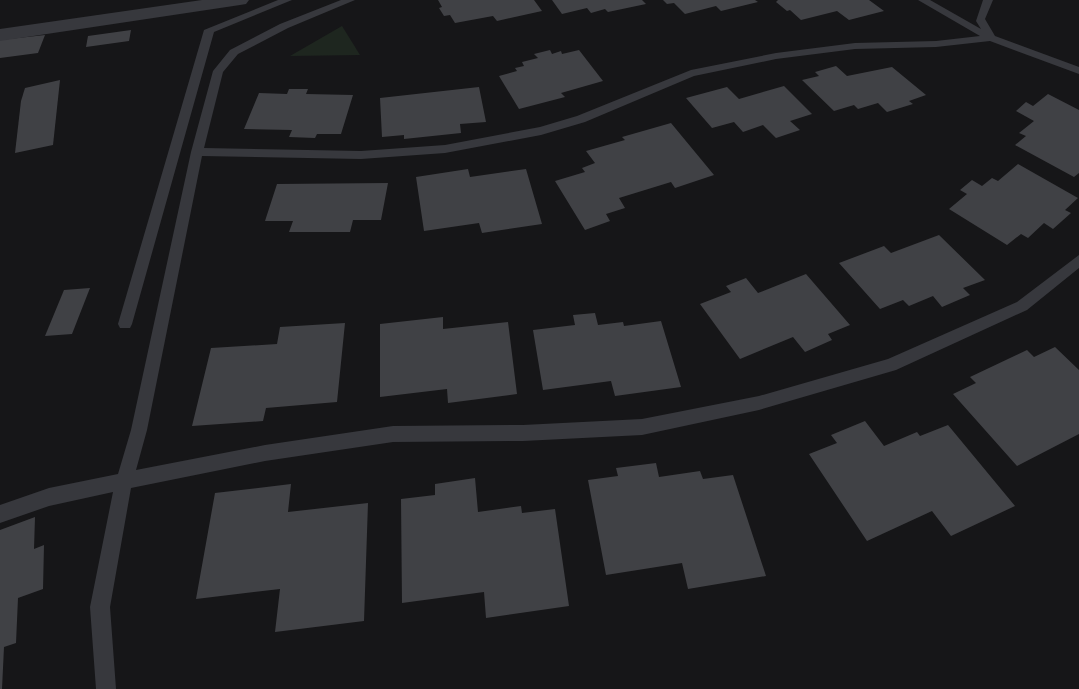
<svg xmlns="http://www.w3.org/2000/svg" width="1079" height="689" font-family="Commissioner,sans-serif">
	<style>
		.green { fill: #1e261f }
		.building { fill: #404145 }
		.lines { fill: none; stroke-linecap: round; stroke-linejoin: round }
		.service { fill: #37383d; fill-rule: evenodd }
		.minor { fill: #37383d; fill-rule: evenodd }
	</style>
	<rect width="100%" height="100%" fill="#161618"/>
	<polygon class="green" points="342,26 360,55 290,56"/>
	<g class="building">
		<polygon points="438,0 534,0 542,11 497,21 493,16 455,23 450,15 444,16 439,8 442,7"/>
		<polygon points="552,0 642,0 646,4 608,12 605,9 591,13 587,8 562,14"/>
		<polygon points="663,0 755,0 758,2 721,11 716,6 685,14 674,3 667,4"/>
		<polygon points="778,0 869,0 884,11 849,20 837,11 801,20 790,10 787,11 776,2"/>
		<polygon points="131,30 129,41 86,47 88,36"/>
		<polygon points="45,35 38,53 0,58 0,40"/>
		<polygon points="550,50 552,54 561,51 562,54 579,50 603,81 561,93 565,97 519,109 499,76 517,71 515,68 524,66 522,62 538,58 534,54"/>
		<polygon points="836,66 847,76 892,67 926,95 909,101 913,104 887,112 878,103 858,109 854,105 834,111 802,80 819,76 815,72"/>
		<polygon points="60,80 53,145 15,153 21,101 25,88"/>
		<polygon points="784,86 812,114 790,121 800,130 776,138 763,125 743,132 734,122 712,128 686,98 727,87 739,99"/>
		<polygon points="479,87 486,122 460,124 461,133 404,139 404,135 382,137 380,98"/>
		<polygon points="289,89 308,89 306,94 353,95 341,134 317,134 315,138 289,137 292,130 244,129 259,93 287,94"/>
		<polygon points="1048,94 1079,110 1079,173 1074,177 1015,145 1026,136 1019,133 1034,121 1016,111 1026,102 1033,106"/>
		<polygon points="671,123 714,175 675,188 671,182 619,198 625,208 606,214 610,221 585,230 555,181 585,172 582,168 595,163 586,151 625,140 622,137"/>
		<polygon points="1018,164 1078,198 1065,210 1071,213 1053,229 1044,223 1028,238 1021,234 1007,245 949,209 967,194 960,190 972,180 982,186 992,178 998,181"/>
		<polygon points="468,169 470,177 526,169 542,224 482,233 479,223 424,231 416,177"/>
		<polygon points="388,183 381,220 353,220 350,232 289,232 293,221 265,221 277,184"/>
		<polygon points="939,235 985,280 963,288 970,295 942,307 933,296 909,306 903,300 880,309 839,263 884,246 891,253"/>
		<polygon points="806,274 850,325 828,334 832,340 805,352 793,337 740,359 700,304 731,292 726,286 746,278 758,293"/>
		<polygon points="90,288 72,334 45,336 64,290"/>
		<polygon points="595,313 598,325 623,322 624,326 661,321 681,387 615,396 611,381 543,390 533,330 575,325 573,315"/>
		<polygon points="443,317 443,329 508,322 517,394 448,403 447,389 380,397 380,324"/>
		<polygon points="345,323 337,402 266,408 263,421 192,426 211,348 277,344 280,327"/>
		<polygon points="1055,347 1079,370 1079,434 1017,466 953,394 976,383 970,377 1027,350 1034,357"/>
		<polygon points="865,421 884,446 917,432 920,436 948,425 1015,506 951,536 932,511 867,541 809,454 837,443 831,435"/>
		<polygon points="656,463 659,477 700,471 703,479 733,475 766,576 688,589 682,563 606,575 588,480 618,476 616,468"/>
		<polygon points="475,478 478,512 521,506 522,513 555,509 569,606 486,618 484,592 402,603 401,499 435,495 435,484"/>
		<polygon points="291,484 288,512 368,503 364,621 275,632 280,589 196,599 215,493"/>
		<polygon points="35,517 34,549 44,545 43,589 18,598 16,643 4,647 2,689 0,689 0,530"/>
	</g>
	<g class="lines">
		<g class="service">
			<polygon points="278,0 292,0 214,32 132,324 130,328 120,328 118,324 204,30"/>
			<polygon points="341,0 355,0 288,28 238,54 223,72 204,148 361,151 445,145 540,127 577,116 691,70 776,53 855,43 936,41 980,36 918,0 930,0 981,29 976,21 983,0 993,0 985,19 995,36 1079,67 1079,74 990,41 936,47 855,49 776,59 694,76 585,122 541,135 445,153 361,159 202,156 147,430 136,470 265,445 393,426 523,425 642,419 759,396 888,359 1017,302 1079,255 1079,268 1027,310 896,370 759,410 642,435 523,441 393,442 265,461 131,488 110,607 116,689 96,689 90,607 113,492 49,506 0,523 0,505 49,488 118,474 131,430 191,152 213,71 230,50 280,24"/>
		</g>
		<polygon class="minor" points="202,0 249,0 246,4 240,5 0,41 0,29"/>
	</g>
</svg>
